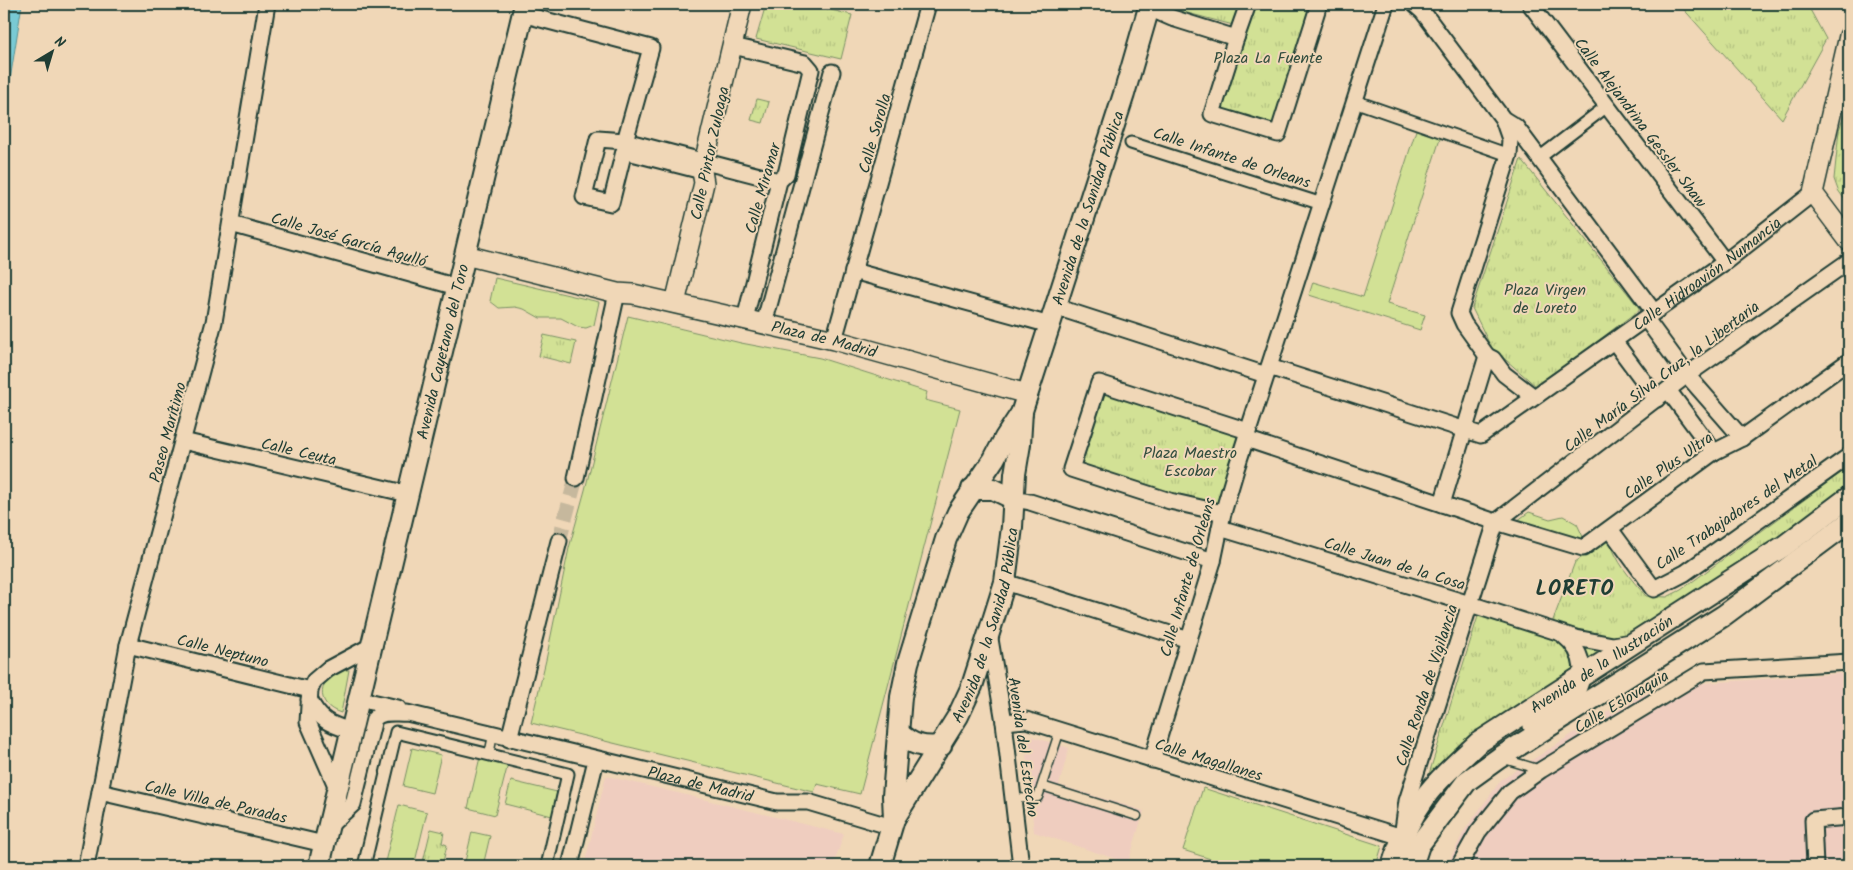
<svg xmlns="http://www.w3.org/2000/svg" width="1853" height="870" font-family="Kalam,sans-serif">
	<style>
		.built { fill: #efcdbf }
		.green { fill: #d2e195; stroke: #788f64 }
		.park { fill: url(#park-tufts); stroke: #788f64 }
		.water { fill: #79cad4; stroke: #559294 }
		.lines { fill: none; stroke-linecap: round; stroke-linejoin: round }
		.minor-tunnel { stroke: #c6b89d; stroke-width: 15; stroke-dasharray: 15 8; stroke-linecap: butt }
		.service-casing { stroke: #1f3d34; stroke-width: 11 }
		.pedestrian-casing { stroke: #1f3d34; stroke-width: 15 }
		.minor-casing { stroke: #1f3d34; stroke-width: 19 }
		.tertiary-casing { stroke: #1f3d34; stroke-width: 22 }
		.secondary-casing { stroke: #1f3d34; stroke-width: 24 }
		.service { stroke: #f0d7b7; stroke-width: 8 }
		.pedestrian { stroke: #f0d7b7; stroke-width: 11 }
		.minor { stroke: #f0d7b7; stroke-width: 15 }
		.tertiary { stroke: #f0d7b7; stroke-width: 19 }
		.secondary { stroke: #f0d7b7; stroke-width: 20 }
		.labels { text-anchor: middle; stroke-width: 4; stroke-linejoin: round; paint-order: stroke }
		.park-label { font-size: 16px; fill: #314d3e; stroke: #f0d7b7 }
		.street-label { font-size: 16px; fill: #1f3d34; stroke: #f0d7b7 }
		.district-label { font-size: 21px; font-weight: bold; letter-spacing: 1px; fill: #1f3d34; stroke: #f0d7b7 }
	</style>
	<defs>
		<pattern id="park-tufts" width="24" height="20" patternUnits="userSpaceOnUse" patternTransform="scale(1.25)"><rect width="24" height="20" fill="#d2e195"/><path d="M3 7l-1-3M5 7V3M7 7l1-3M15 17l-1-3M17 17v-4M19 17l1-3" fill="none" stroke="#b4c281"/></pattern>
	</defs>
	<rect width="100%" height="100%" fill="#f0d7b7"/>
	<filter id="ink" filterUnits="userSpaceOnUse"><feTurbulence type="fractalNoise" baseFrequency=".02" numOctaves="2"/><feDisplacementMap in="SourceGraphic" scale="10" xChannelSelector="R" yChannelSelector="G"/><feConvolveMatrix kernelMatrix="1 2 1 2 8 2 1 2 1" color-interpolation-filters="sRGB"/></filter>
	<g filter="url(#ink)">
		<g class="built">
			<polygon points="1849,673 1849,866 1447,866 1464,831 1501,780 1633,695 1705,683"/>
			<polygon points="1030,736 1069,748 1059,785 1144,811 1128,863 1034,832 1025,744"/>
			<polygon points="606,776 682,794 844,834 833,866 584,866"/>
		</g>
		<g class="green">
			<polygon points="1417,127 1441,136 1387,304 1425,315 1420,330 1309,295 1313,282 1363,297"/>
			<polygon points="495,278 599,302 594,325 586,328 578,327 561,318 540,318 524,309 515,307 499,308 490,301"/>
			<polygon points="628,316 741,343 820,358 927,392 925,400 960,409 860,794 817,784 814,792 531,723 546,660 569,548 585,490"/>
			<polygon points="1529,512 1550,519 1563,516 1577,524 1584,539 1574,548 1510,526"/>
			<path d="M 342,670 L 349,670 L 341,713 C 314,705 318,678 342,670 Z"/>
			<polygon points="412,748 441,755 432,793 403,786"/>
			<polygon points="481,753 509,760 495,815 468,808"/>
			<polygon points="511,781 557,792 552,816 505,804"/>
			<polygon points="1203,788 1382,846 1376,866 1232,866 1183,850"/>
			<polygon points="399,805 427,812 414,866 384,866"/>
			<polygon points="472,832 490,836 483,866 464,866"/>
		</g>
		<g class="park">
			<polygon points="766,4 806,4 852,15 841,59 756,39"/>
			<polygon points="1182,4 1243,4 1237,26 1180,11"/>
			<polygon points="1256,4 1313,4 1274,127 1222,111"/>
			<polygon points="1679,4 1807,4 1826,39 1782,119"/>
			<polygon points="757,99 769,102 763,123 751,120"/>
			<polygon points="1849,101 1849,206 1838,190 1834,179 1839,130"/>
			<polygon points="1521,159 1640,309 1537,387 1491,347 1472,308"/>
			<polygon points="544,335 576,342 571,364 539,356"/>
			<polygon points="1101,389 1243,435 1218,513 1076,467"/>
			<path d="M 1849,467 L 1849,486 L 1667,616 L 1585,665 L 1552,623 L 1575,562 L 1609,539 C 1616,562 1630,578 1646,596 L 1667,597 L 1681,590 Z"/>
			<polygon points="1479,613 1566,642 1578,668 1528,703 1499,717 1473,735 1425,787"/>
			<polygon points="431,829 444,832 442,843 447,845 442,866 422,866"/>
		</g>
		<polygon class="water" points="4,4 22,4 4,118"/>
		<g class="lines">
			<polyline class="minor-tunnel" points="559,541 576,478"/>
			<defs>
				<g id="service">
					<polyline points="489,755 493,735"/>
					<polyline points="1504,759 1541,770"/>
					<polyline points="1042,786 1137,816"/>
					<polyline points="1014,799 1038,797 1060,730"/>
				</g>
				<g id="pedestrian">
					<polyline points="1354,101 1509,155"/>
					<polyline points="1131,143 1322,204"/>
					<polyline points="1539,158 1607,106"/>
					<polyline points="364,866 396,732 568,774 547,866"/>
				</g>
				<g id="minor">
					<polyline points="1414,4 1423,12 1503,119 1516,127 1654,312"/>
					<polyline points="1530,4 1725,262"/>
					<polyline points="1149,8 1172,18 1236,38 1212,114 1278,134 1319,4"/>
					<polyline points="522,14 651,48 625,141"/>
					<polyline points="1236,38 1248,4"/>
					<polyline points="733,46 805,63 811,70 786,174 779,181 745,319"/>
					<polyline points="1503,119 1510,139 1509,155 1459,313 1464,324 1487,356 1493,359 1504,374 1534,397"/>
					<polyline points="702,171 624,151 611,203 584,197 598,139 625,141 779,181"/>
					<polyline points="231,224 457,287"/>
					<polyline points="853,271 1050,325"/>
					<polyline points="1056,307 1266,375"/>
					<polyline points="1646,319 1687,375 1742,438"/>
					<polyline points="764,324 832,72"/>
					<polyline points="834,340 928,4"/>
					<polyline points="1614,341 1657,399"/>
					<path id="s1" d="M 1269,367 L 1481,435 L 1725,262 L 1813,193"/>
					<polyline points="1668,390 1714,452"/>
					<polyline points="1246,439 1496,522 1583,548 1714,452 1742,438 1849,361"/>
					<polyline points="183,441 408,494"/>
					<polyline points="576,478 617,293"/>
					<polyline points="1014,499 1030,502 1213,561"/>
					<polyline points="1442,504 1487,356"/>
					<polyline points="1223,513 1170,501 1071,469 1099,383 1248,431"/>
					<polyline points="1496,522 1687,375 1849,261"/>
					<polyline points="1220,528 1470,604 1576,638 1613,645 1631,642"/>
					<polyline points="1610,529 1654,589 1685,573 1849,456"/>
					<polyline points="1005,582 1189,640"/>
					<polyline points="989,633 1004,722 1021,866"/>
					<polyline points="128,645 310,690"/>
					<path d="M 309,699 C 320,721 329,724 351,731"/>
					<polyline points="359,699 398,708"/>
					<polyline points="1004,722 1026,720 1402,837 1407,801 1496,522"/>
					<path d="M 1531,726 C 1543,719 1556,712 1567,703 C 1590,683 1585,652 1563,635"/>
					<polyline points="509,739 559,541"/>
					<polyline points="1152,760 1213,561 1223,513 1236,469 1386,4"/>
					<polyline points="337,788 308,722 310,690 314,681 328,669 371,646"/>
					<polyline points="100,792 324,844"/>
					<path id="s2" d="M 328,827 L 353,804 L 374,719 C 382,710 396,714 407,713 L 777,802 L 808,802 L 892,827"/>
					<polyline points="86,866 128,645 214,322 267,4"/>
					<polyline points="570,866 596,760"/>
					<polyline points="1459,866 1478,832 1510,792 1541,770 1704,671 1849,662"/>
					<polyline points="1815,866 1813,820 1849,817"/>
				</g>
				<g id="tertiary">
					<polyline points="1849,36 1813,193 1849,241"/>
					<path id="s3" d="M 465,255 L 617,293 L 633,294 L 834,340 L 1027,394"/>
					<polyline points="675,303 704,183 702,171 742,4"/>
				</g>
				<g id="secondary">
					<polyline points="972,489 993,489 1014,499"/>
					<path d="M 899,733 C 912,745 923,748 941,746"/>
					<polyline points="894,819 893,796 901,697 908,663 946,539 958,512 994,459 1005,438 1022,412"/>
					<path id="s4" d="M 319,866 L 525,4"/>
					<path id="s5" d="M 880,866 L 894,819 L 958,716 L 972,686 L 989,633 L 1005,582 L 1012,527 L 1015,474 L 1020,444 L 1022,411 L 1124,94 L 1150,4"/>
					<path id="s6" d="M 1392,866 C 1400,841 1412,815 1428,793 C 1443,774 1461,759 1478,743 L 1784,546 L 1849,497"/>
					<polyline points="1412,866 1419,845 1467,781 1499,758 1723,616 1849,522"/>
				</g>
			</defs>
			<use href="#service" class="service-casing"/>
			<use href="#pedestrian" class="pedestrian-casing"/>
			<use href="#minor" class="minor-casing"/>
			<use href="#tertiary" class="tertiary-casing"/>
			<use href="#secondary" class="secondary-casing"/>
			<use href="#service" class="service"/>
			<use href="#pedestrian" class="pedestrian"/>
			<use href="#minor" class="minor"/>
			<use href="#tertiary" class="tertiary"/>
			<use href="#secondary" class="secondary"/>
		</g>
	</g>
	<g class="labels">
		<g class="park-label">
			<text x="1268" y="63">Plaza La Fuente</text>
			<text x="1545" y="295">Plaza Virgen<tspan x="1545" dy="18">de Loreto</tspan></text>
			<text x="1190" y="458">Plaza Maestro<tspan x="1190" dy="18">Escobar</tspan></text>
		</g>
		<g class="street-label">
			<text transform="translate(1641 122) rotate(53)" y="6">Calle Alejandrina Gessler Shaw</text>
			<text transform="translate(874 133) rotate(-74)" y="6">Calle Sorolla</text>
			<text transform="translate(709 153) rotate(-78)" y="6">Calle Pintor Zuloaga</text>
			<text transform="translate(1232 157) rotate(18)" y="6">Calle Infante de Orleans</text>
			<text transform="translate(762 188) rotate(-74)" y="6">Calle Miramar</text>
			<text dy="6" stroke="none"><textPath href="#s5" startOffset="698">Avenida de la Sanidad Pública</textPath></text>
			<text transform="translate(349 239) rotate(16)" y="6">Calle José García Agulló</text>
			<text dy="6" stroke="none"><textPath href="#s1" startOffset="500">Calle Hidroavión Numancia</textPath></text>
			<text dy="6" stroke="none"><textPath href="#s3" startOffset="369">Plaza de Madrid</textPath></text>
			<text dy="6" stroke="none"><textPath href="#s4" startOffset="529">Avenida Cayetano del Toro</textPath></text>
			<text transform="translate(1661 376) rotate(-37)" y="6">Calle María Silva Cruz, la Libertaria</text>
			<text transform="translate(167 432) rotate(-75)" y="6">Paseo Marítimo</text>
			<text transform="translate(299 451) rotate(13)" y="6">Calle Ceuta</text>
			<text transform="translate(1668 465) rotate(-35)" y="6">Calle Plus Ultra</text>
			<text transform="translate(1736 512) rotate(-34)" y="6">Calle Trabajadores del Metal</text>
			<text transform="translate(1395 563) rotate(17)" y="6">Calle Juan de la Cosa</text>
			<text transform="translate(1187 577) rotate(-74)" y="6">Calle Infante de Orleans</text>
			<text dy="6" stroke="none"><textPath href="#s5" startOffset="266">Avenida de la Sanidad Pública</textPath></text>
			<text transform="translate(223 650) rotate(14)" y="6">Calle Neptuno</text>
			<text dy="6" stroke="none"><textPath href="#s6" startOffset="299">Avenida de la Ilustración</textPath></text>
			<text transform="translate(1426 685) rotate(-72)" y="6">Calle Ronda de Vigilancia</text>
			<text transform="translate(1621 701) rotate(-31)" y="6">Calle Eslovaquia</text>
			<text transform="translate(1024 747) rotate(82)" y="6">Avenida del Estrecho</text>
			<text transform="translate(1209 759) rotate(17)" y="6">Calle Magallanes</text>
			<text dy="6" stroke="none"><textPath href="#s2" startOffset="458">Plaza de Madrid</textPath></text>
			<text transform="translate(216 801) rotate(13)" y="6">Calle Villa de Paradas</text>
		</g>
		<g class="district-label">
			<text x="1575" y="595">LORETO</text>
		</g>
	</g>
	<rect width="1853" height="870" fill="none" stroke="#f0d7b7" stroke-width="20"/>
	<rect x="10" y="10" width="1833" height="850" fill="none" stroke="#1f3d34" stroke-width="2" filter="url(#ink)"/>
	<g transform="translate(52 52) rotate(38)" stroke="#f0d7b7" stroke-width="4" paint-order="stroke">
	<path d="M0-4L9 19L0 12L-9 19Z" fill="#1f3d34"/>
	<text y="-8" font-size="14" font-weight="bold" text-anchor="middle" fill="#1f3d34">N</text>
	</g>
</svg>
